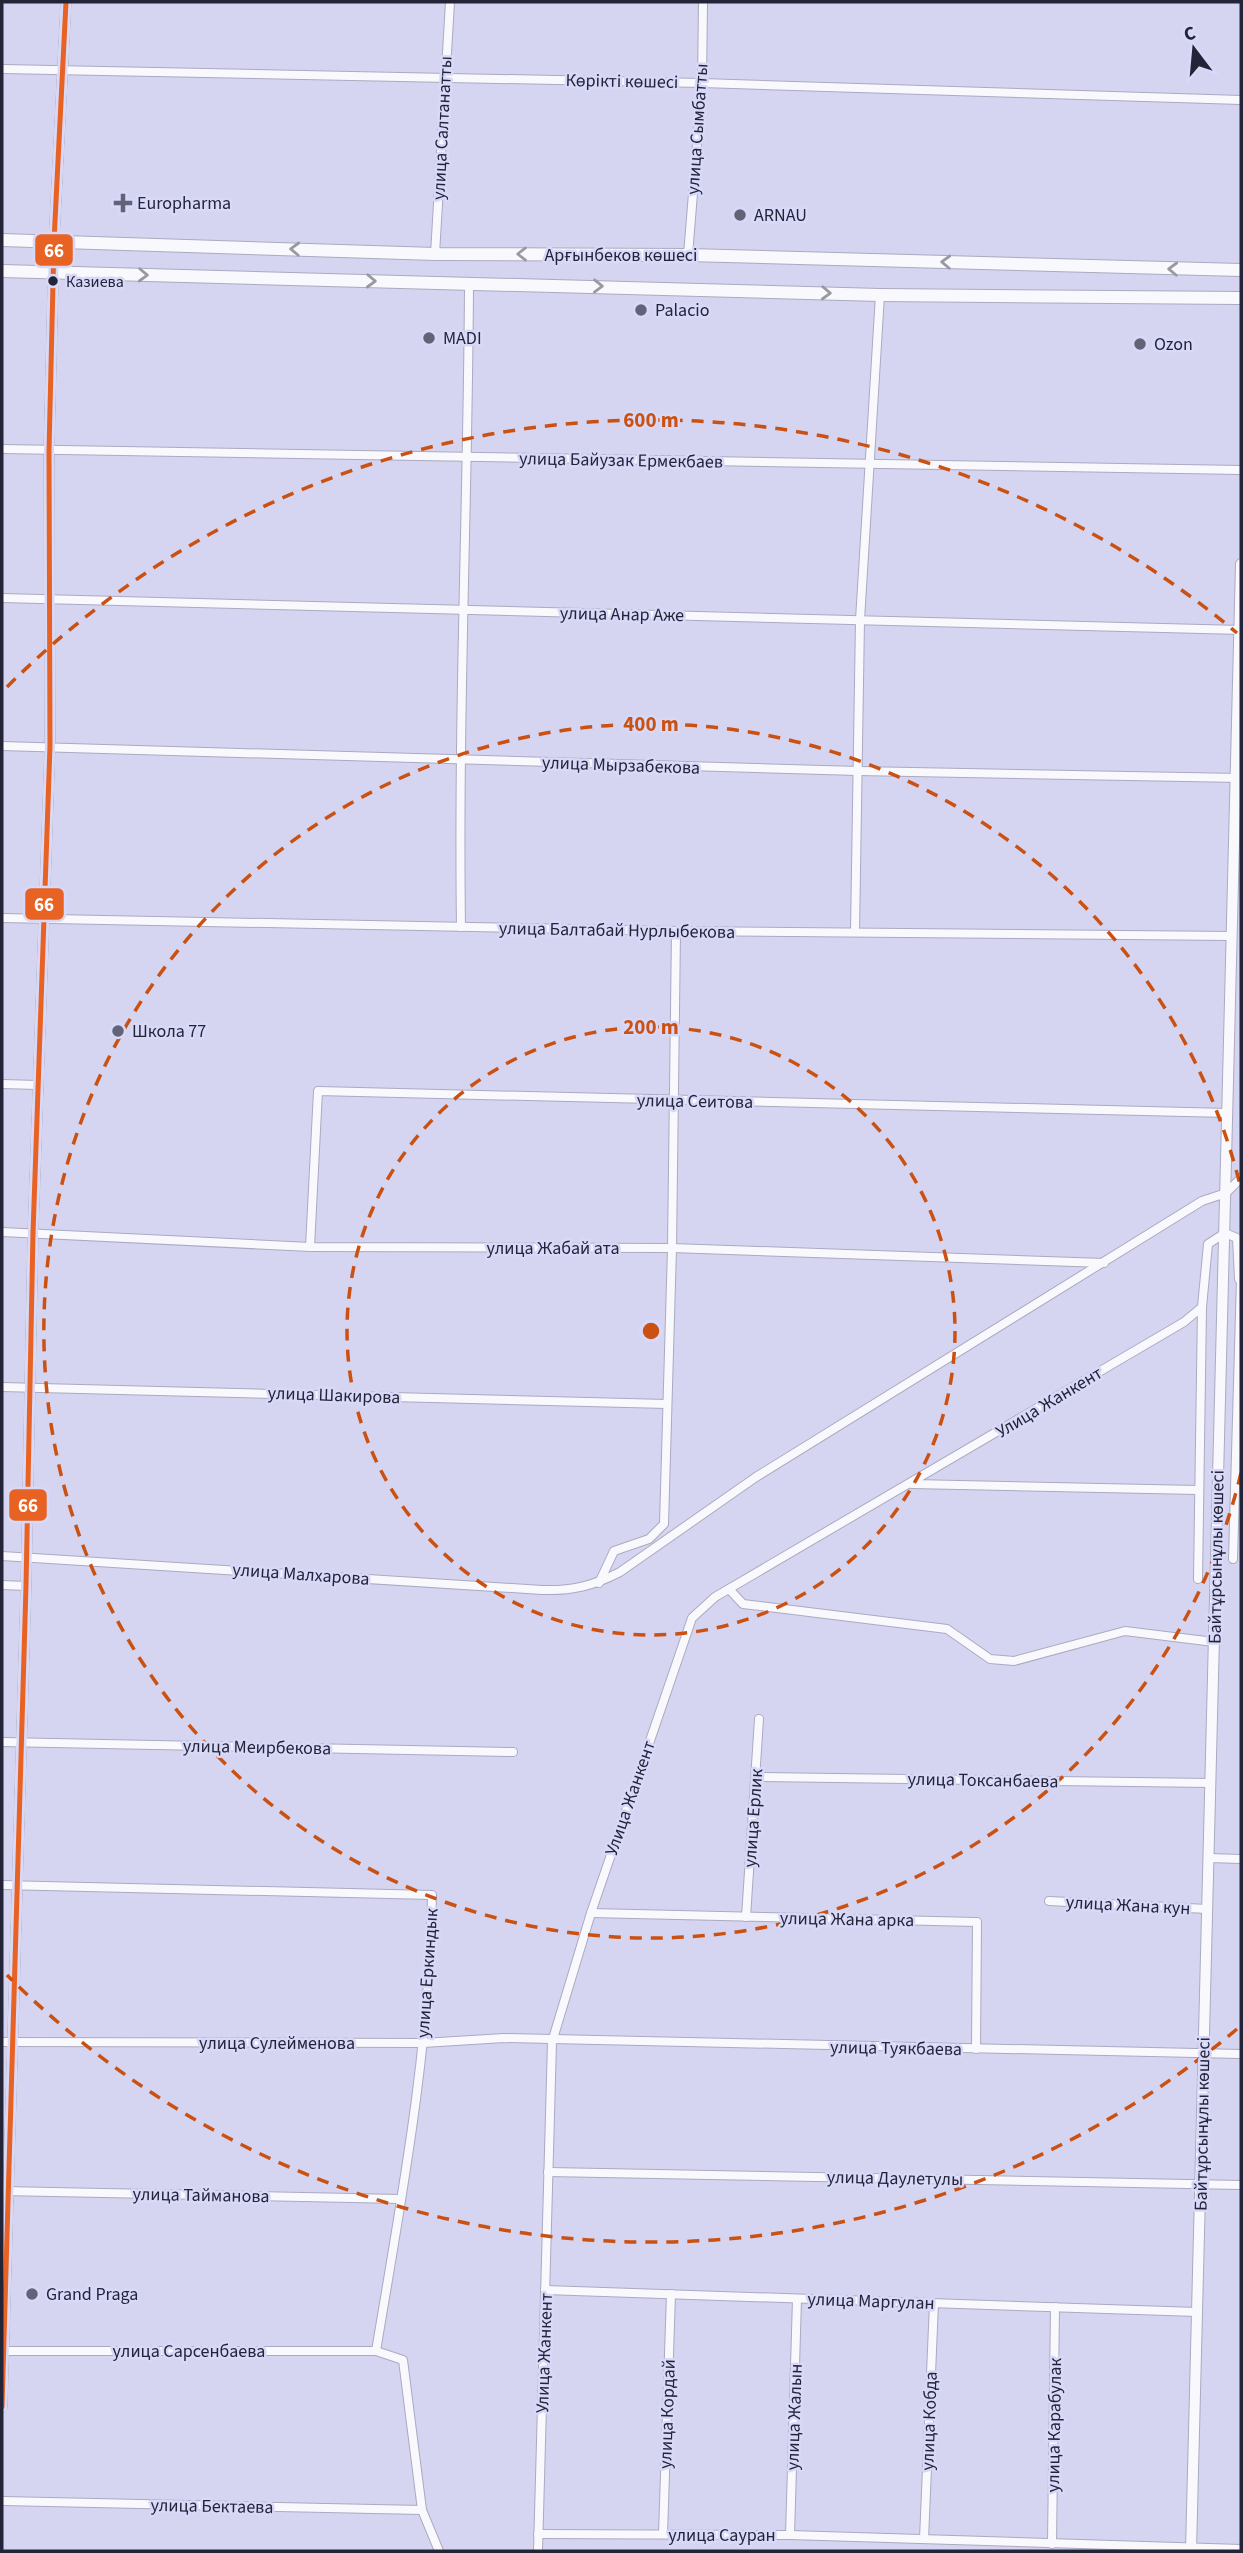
<svg xmlns="http://www.w3.org/2000/svg" width="1243" height="2553" font-family="'Source Sans 3',sans-serif">
	<style>
		.lines { fill: none; stroke-linecap: round; stroke-linejoin: round }
		.minor-casing { stroke: #aaaac0; stroke-width: 10 }
		.tertiary-casing { stroke: #aaaac0; stroke-width: 11 }
		.secondary-casing { stroke: #aaaac0; stroke-width: 12 }
		.primary-casing { stroke: #aaaac0; stroke-width: 14 }
		.minor { stroke: #f9f9fd; stroke-width: 8 }
		.tertiary { stroke: #f9f9fd; stroke-width: 10 }
		.secondary { stroke: #f9f9fd; stroke-width: 10 }
		.primary { stroke: #f9f9fd; stroke-width: 12 }
		.bus-1-casing { stroke: #d8d9f9; stroke-width: 10 }
		.bus-1 { stroke: #e86223; stroke-width: 5 }
		.oneway { stroke: #9999a4 }
		.ring { fill: none; stroke: #cb5113; stroke-width: 3.5; stroke-dasharray: 12 9 }
		.poi-dot { fill: #626279; stroke: #d8d9f9; stroke-width: 2.5 }
		.bus-dot { fill: #242438; stroke: #d8d9f9; stroke-width: 2.5 }
		.labels { text-anchor: middle; stroke-width: 5; stroke-linejoin: round; paint-order: stroke }
		.bus-label { font-size: 16px; fill: #242438; stroke: #d8d9f9; text-anchor: start }
		.street-label { font-size: 18px; fill: #242438; stroke: #d8d9f9 }
		.poi-label { font-size: 18px; fill: #242438; stroke: #d8d9f9; text-anchor: start }
		.centre { fill: #cb5113; stroke: #d8d9f9; stroke-width: 3.5 }
		.ring-label { font-size: 21px; text-anchor: middle; font-weight: bold; fill: #cb5113; stroke: #d8d9f9; stroke-width: 5; stroke-linejoin: round; paint-order: stroke }
		.line-badge { stroke: #d8d9f9; stroke-width: 2.5 }
		.badge-label { font-size: 19px; text-anchor: middle; font-weight: bold; fill: #fff }
	</style>
	<rect width="100%" height="100%" fill="#d5d5f1"/>
	<g class="lines">
		<defs>
			<g id="minor">
				<polyline points="2,69 702,83 1241,100"/>
				<polyline points="435,254 450,2"/>
				<polyline points="688,255 702,83 703,2"/>
				<polyline points="2,449 1241,470"/>
				<polyline points="2,598 1241,630"/>
				<polyline points="2,746 858,771 1241,778"/>
				<polyline points="2,918 676,931 1232,936"/>
				<path d="M 461,927 C 458,713 468,498 469,284"/>
				<polyline points="855,932 860,620 880,295"/>
				<polyline points="2,1084 38,1085"/>
				<polyline points="2,1232 310,1247 672,1248 1104,1263"/>
				<polyline points="310,1247 318,1091 1228,1113"/>
				<polyline points="1202,1307 1208,1244 1225,1233 1237,1238 1239,1279"/>
				<polyline points="2,1387 667,1404"/>
				<polyline points="912,1484 1198,1490"/>
				<path d="M 2,1556 L 542,1590 C 572,1591 593,1586 620,1572 L 756,1477 L 1202,1201 L 1226,1193 L 1241,1178"/>
				<polyline points="1233,1559 1241,1278"/>
				<polyline points="599,1583 614,1551 649,1539 664,1524 672,1248 676,931"/>
				<polyline points="2,1585 26,1586"/>
				<polyline points="729,1589 743,1604 947,1629 990,1659 1014,1661 1125,1631 1214,1642"/>
				<polyline points="2,1742 513,1752"/>
				<polyline points="755,1777 1211,1783"/>
				<polyline points="1209,1858 1241,1859"/>
				<path d="M 2,1885 L 432,1895 C 430,2048 401,2201 376,2351"/>
				<polyline points="1049,1901 1207,1909"/>
				<polyline points="591,1913 977,1922 976,2049"/>
				<polyline points="746,1917 759,1719"/>
				<polyline points="2,2042 423,2043 504,2038 1241,2054"/>
				<polyline points="548,2172 1241,2185"/>
				<polyline points="2,2191 401,2199"/>
				<polyline points="545,2290 1197,2312"/>
				<polyline points="2,2351 376,2351 403,2360 422,2510 439,2551"/>
				<polyline points="2,2501 422,2510"/>
				<polyline points="538,2534 790,2535 1241,2549"/>
				<polyline points="663,2534 671,2294"/>
				<polyline points="790,2535 797,2299"/>
				<polyline points="924,2539 934,2303"/>
				<polyline points="1052,2544 1055,2307"/>
				<polyline points="538,2551 552,2042 591,1913 692,1618 715,1597 1184,1322 1202,1307 1198,1579"/>
			</g>
			<polyline id="tertiary" points="2,2407 26,1586 33,1233 50,746 49,451 54,241 66,2"/>
			<polyline id="secondary" points="1191,2551 1241,564"/>
			<g id="primary">
				<polyline points="2,240 435,254 688,255 1241,270"/>
				<polyline points="2,271 880,295 1241,298"/>
			</g>
		</defs>
		<use href="#minor" class="minor-casing"/>
		<use href="#tertiary" class="tertiary-casing"/>
		<use href="#secondary" class="secondary-casing"/>
		<use href="#primary" class="primary-casing"/>
		<use href="#minor" class="minor"/>
		<use href="#tertiary" class="tertiary"/>
		<use href="#secondary" class="secondary"/>
		<use href="#primary" class="primary"/>
		<defs>
			<polyline id="bus-1" points="2,2407 26,1586 33,1233 50,746 49,451 54,241 66,2"/>
		</defs>
		<use href="#bus-1" class="bus-1-casing"/>
		<use href="#bus-1" class="bus-1"/>
	</g>
	<defs><path id="oneway-chevron" d="M-2-3.5L2.5 0L-2 3.5" fill="none" stroke-width="1.6" stroke-linecap="round" stroke-linejoin="round" transform="scale(1.75)"/></defs>
	<g class="oneway">
		<use href="#oneway-chevron" transform="translate(295 249) rotate(-178)"/>
		<use href="#oneway-chevron" transform="translate(522 254) rotate(-180)"/>
		<use href="#oneway-chevron" transform="translate(946 262) rotate(-178)"/>
		<use href="#oneway-chevron" transform="translate(1173 269) rotate(-178)"/>
		<use href="#oneway-chevron" transform="translate(143 275) rotate(2)"/>
		<use href="#oneway-chevron" transform="translate(371 281) rotate(2)"/>
		<use href="#oneway-chevron" transform="translate(598 286) rotate(1)"/>
		<use href="#oneway-chevron" transform="translate(826 293) rotate(2)"/>
	</g>
	<g class="ring">
		<circle cx="651" cy="1331" r="304"/>
		<path d="M1241 1473A607 607 0 1 1 1241 1189"/>
		<path d="M1237 2029A911 911 0 0 1 7 1975M7 687A911 911 0 0 1 1237 633"/>
	</g>
	<g class="poi-dot">
		<path d="M119.5 192.5h7v7h7v7h-7v7h-7v-7h-7v-7h7z"/>
		<circle cx="740" cy="215" r="7"/>
		<circle cx="641" cy="310" r="7"/>
		<circle cx="429" cy="338" r="7"/>
		<circle cx="1140" cy="344" r="7"/>
		<circle cx="118" cy="1031" r="7"/>
		<circle cx="32" cy="2294" r="7"/>
	</g>
	<circle class="bus-dot" cx="53" cy="281" r="6"/>
	<g class="labels">
		<g class="bus-label">
			<text x="66" y="287">Казиева</text>
		</g>
		<g class="street-label">
			<text transform="translate(622 81) rotate(1)" y="6">Көрікті көшесі</text>
			<text transform="translate(442 128) rotate(-87)" y="6">улица Салтанатты</text>
			<text transform="translate(697 129) rotate(-86)" y="6">улица Сымбатты</text>
			<text x="621" y="261">Арғынбеков көшесі</text>
			<text transform="translate(621 460) rotate(1)" y="6">улица Байузак Ермекбаев</text>
			<text transform="translate(622 614) rotate(1)" y="6">улица Анар Аже</text>
			<text transform="translate(621 765) rotate(2)" y="6">улица Мырзабекова</text>
			<text transform="translate(617 930) rotate(1)" y="6">улица Балтабай Нурлыбекова</text>
			<text transform="translate(695 1101) rotate(1)" y="6">улица Сеитова</text>
			<text x="553" y="1254">улица Жабай ата</text>
			<text transform="translate(334 1395) rotate(2)" y="6">улица Шакирова</text>
			<text transform="translate(1049 1402) rotate(-31)" y="6">Улица Жанкент</text>
			<text transform="translate(1216 1557) rotate(-89)" y="6">Байтұрсынұлы көшесі</text>
			<text transform="translate(301 1574) rotate(4)" y="6">улица Малхарова</text>
			<text transform="translate(257 1747) rotate(1)" y="6">улица Меирбекова</text>
			<text transform="translate(983 1780) rotate(1)" y="6">улица Токсанбаева</text>
			<text transform="translate(630 1798) rotate(-71)" y="6">Улица Жанкент</text>
			<text transform="translate(753 1818) rotate(-86)" y="6">улица Ерлик</text>
			<text transform="translate(1128 1905) rotate(3)" y="6">улица Жана кун</text>
			<text transform="translate(847 1919) rotate(1)" y="6">улица Жана арка</text>
			<text transform="translate(427 1973) rotate(-86)" y="6">улица Еркиндык</text>
			<text x="277" y="2049">улица Сулейменова</text>
			<text transform="translate(896 2048) rotate(1)" y="6">улица Туякбаева</text>
			<text transform="translate(1202 2124) rotate(-89)" y="6">Байтұрсынұлы көшесі</text>
			<text transform="translate(895 2178) rotate(1)" y="6">улица Даулетулы</text>
			<text transform="translate(201 2195) rotate(1)" y="6">улица Тайманова</text>
			<text transform="translate(871 2301) rotate(2)" y="6">улица Маргулан</text>
			<text x="189" y="2357">улица Сарсенбаева</text>
			<text transform="translate(544 2353) rotate(-88)" y="6">Улица Жанкент</text>
			<text transform="translate(667 2414) rotate(-88)" y="6">улица Кордай</text>
			<text transform="translate(794 2417) rotate(-88)" y="6">улица Жалын</text>
			<text transform="translate(929 2421) rotate(-88)" y="6">улица Кобда</text>
			<text transform="translate(1054 2425) rotate(-89)" y="6">улица Карабулак</text>
			<text transform="translate(212 2506) rotate(1)" y="6">улица Бектаева</text>
			<text x="722" y="2541">улица Сауран</text>
		</g>
		<g class="poi-label">
			<text x="137" y="209">Europharma</text>
			<text x="754" y="221">ARNAU</text>
			<text x="655" y="316">Palacio</text>
			<text x="443" y="344">MADI</text>
			<text x="1154" y="350">Ozon</text>
			<text x="132" y="1037">Школа 77</text>
			<text x="46" y="2300">Grand Praga</text>
		</g>
	</g>
	<circle cx="651" cy="1331" r="10" class="centre"/>
	<g class="ring-label">
		<text x="651" y="427">600 m</text>
		<text x="651" y="731">400 m</text>
		<text x="651" y="1034">200 m</text>
	</g>
	<g class="line-badge">
		<rect x="34" y="233" width="40" height="34" rx="7" fill="#e86223"/>
		<rect x="24" y="887" width="41" height="34" rx="7" fill="#e86223"/>
		<rect x="8" y="1488" width="40" height="34" rx="7" fill="#e86223"/>
	</g>
	<g class="badge-label">
		<text x="54" y="257">66</text>
		<text x="44" y="911">66</text>
		<text x="28" y="1512">66</text>
	</g>
	<rect width="1243" height="2553" fill="none" stroke="#242438" stroke-width="7"/>
	<g transform="translate(1194 49) rotate(344)" stroke="#d8d9f9" stroke-width="5" paint-order="stroke">
	<path d="M0-5L12 26L0 18L-12 26Z" fill="#242438"/>
	<text y="-10" font-size="19" font-weight="bold" text-anchor="middle" fill="#242438">С</text>
	</g>
</svg>
